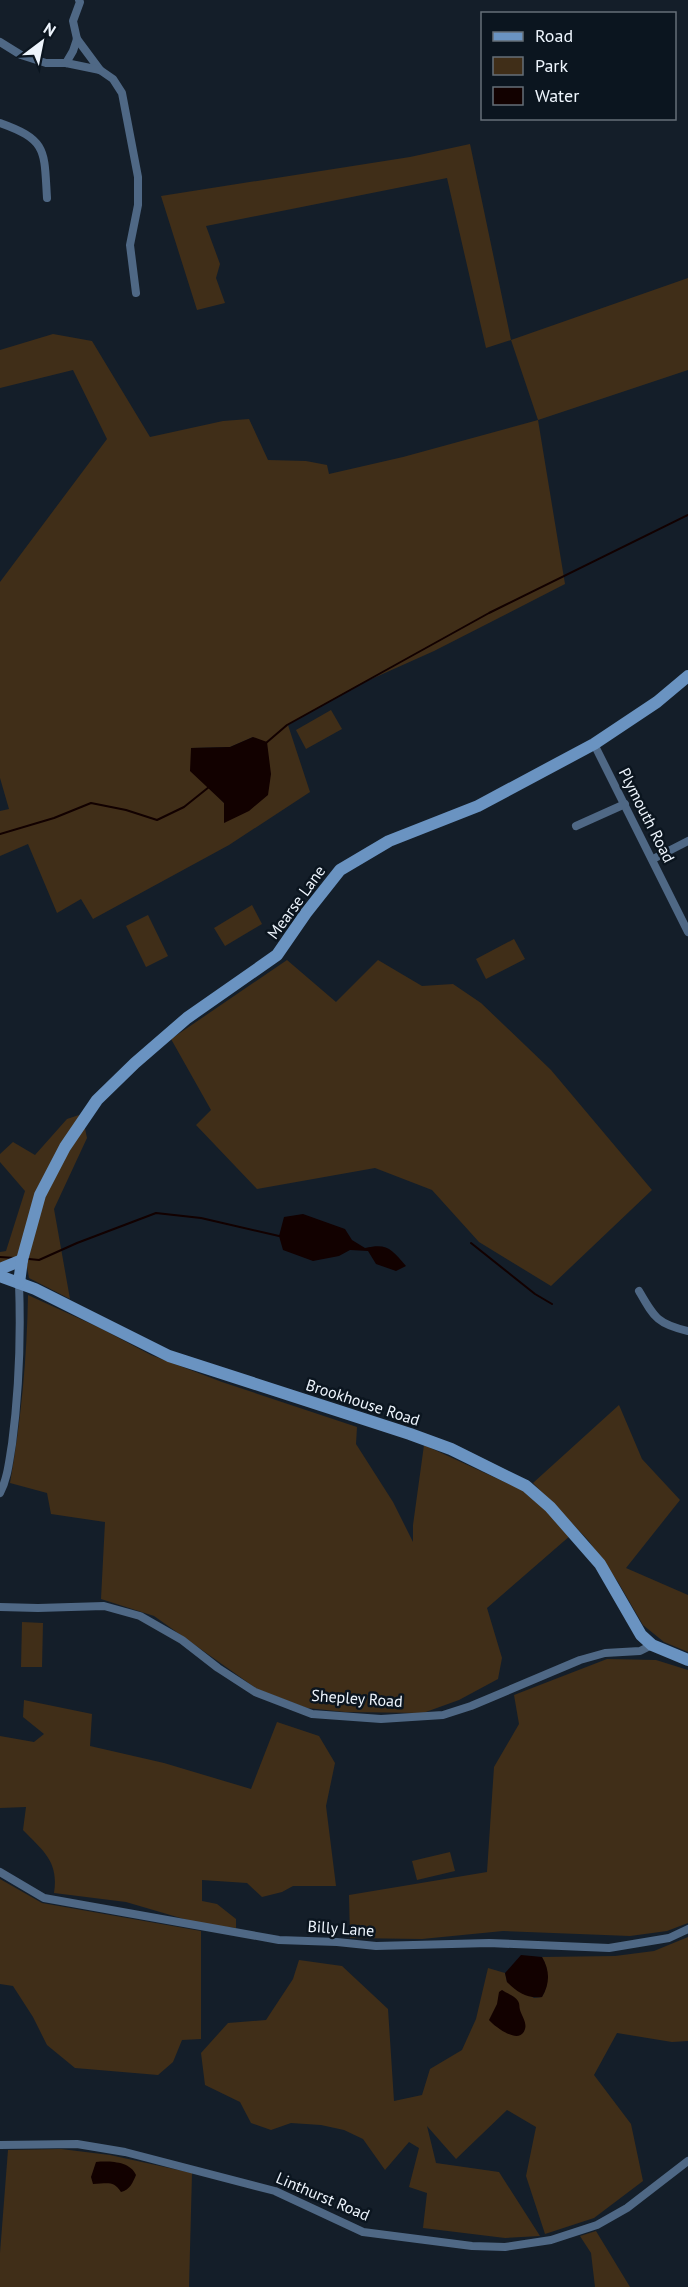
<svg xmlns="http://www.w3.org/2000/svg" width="688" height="2287" font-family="'PT Sans',sans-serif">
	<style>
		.green { fill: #402e18; fill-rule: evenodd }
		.water { fill: #120100 }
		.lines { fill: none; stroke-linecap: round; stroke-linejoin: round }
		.stream { stroke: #120100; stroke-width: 2 }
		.street { stroke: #4f6885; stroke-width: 8 }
		.secondary { stroke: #6a93c1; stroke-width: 12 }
		.labels { text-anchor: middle; stroke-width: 5; stroke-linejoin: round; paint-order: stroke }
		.street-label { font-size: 16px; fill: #eef5fd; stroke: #0b151f }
	</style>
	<rect width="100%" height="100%" fill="#141e29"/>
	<g class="green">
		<path d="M 470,144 L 511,340 L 688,278 L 688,370 L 538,420 L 565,584 L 434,651 L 358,685 L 288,725 L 310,792 L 229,845 L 93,919 L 81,899 L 57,913 L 28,844 L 0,856 L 0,811 L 9,809 L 0,778 L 0,582 L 107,439 L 73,370 L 0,388 L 0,350 L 53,334 L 92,341 L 150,437 L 223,421 L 249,419 L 268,460 L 306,461 L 327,465 L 329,474 L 403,457 L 538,420 L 511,340 L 486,348 L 447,178 L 206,226 L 220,264 L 216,278 L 225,303 L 197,310 L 161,196 L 410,157 ZM 253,737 L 225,823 L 224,803 L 209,787 L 191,748 L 230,747 Z"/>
		<polygon points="331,710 342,729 306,749 296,730"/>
		<polygon points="252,905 262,924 225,946 214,928"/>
		<polygon points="148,915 168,956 146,967 126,926"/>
		<polygon points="514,939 525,959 486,979 476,959"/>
		<polygon points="287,960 336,1002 378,960 422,986 453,984 481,1003 551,1070 652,1190 551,1286 479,1242 432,1190 375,1168 257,1189 196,1125 211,1110 171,1039"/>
		<polygon points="82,1114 87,1138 54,1209 70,1299 29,1278 26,1262 0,1263 0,1252 6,1251 25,1191 0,1162 0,1154 13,1142 35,1155 67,1119"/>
		<path d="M 28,1295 L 100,1328 L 151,1355 L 222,1382 L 357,1427 L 356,1444 L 393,1502 L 413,1542 L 413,1525 L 424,1445 L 531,1494 L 571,1535 L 487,1608 L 502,1658 L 498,1679 L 459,1700 L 423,1713 L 345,1712 L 307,1708 L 257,1689 L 154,1616 L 101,1599 L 105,1522 L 51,1514 L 47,1493 L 10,1483 C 21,1420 27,1358 28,1295 Z"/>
		<polygon points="619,1405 642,1459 680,1500 626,1568 688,1595 688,1652 664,1642 643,1625 618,1582 588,1540 533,1483"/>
		<polygon points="22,1622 43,1623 42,1667 21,1667"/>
		<polygon points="607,1659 656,1660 688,1670 688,1923 667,1931 630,1936 503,1931 422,1939 350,1938 349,1895 487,1872 494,1767 519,1724 514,1695"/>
		<path d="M 24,1700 L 92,1714 L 90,1746 L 164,1763 L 251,1789 L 277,1722 L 319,1736 L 335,1763 L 326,1806 L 336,1886 L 293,1886 L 282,1892 L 262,1897 L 247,1883 L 202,1880 L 202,1901 L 217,1904 L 236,1919 L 236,1928 L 201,1924 L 126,1902 L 54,1893 C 59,1861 43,1851 23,1830 L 26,1807 L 0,1808 L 0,1736 L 34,1742 L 44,1734 L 23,1717 Z"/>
		<polygon points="450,1852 455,1871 417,1880 412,1861"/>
		<polygon points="0,1879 42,1903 201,1931 201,2039 182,2040 173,2062 158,2075 75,2068 47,2045 33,2017 13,1986 0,1984"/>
		<path d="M 688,1937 L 688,2041 L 672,2042 L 617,2033 L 594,2075 L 631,2124 L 643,2181 L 594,2218 L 545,2234 L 526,2176 L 536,2127 L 507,2110 L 456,2159 L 427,2126 L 436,2163 L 499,2172 L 540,2236 L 505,2238 L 423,2228 L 427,2193 L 409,2187 L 419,2148 L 409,2142 L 385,2170 L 363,2139 L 344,2130 L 321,2125 L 291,2123 L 271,2130 L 251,2123 L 240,2102 L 205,2085 L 201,2053 L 228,2023 L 266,2020 L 293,1979 L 299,1960 L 342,1966 L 388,2009 L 394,2101 L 422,2095 L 430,2069 L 462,2050 L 476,2019 L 488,1968 L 505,1973 L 507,1982 L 534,1998 L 542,1997 C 549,1985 549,1969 542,1957 L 615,1956 L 654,1951 Z"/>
		<polygon points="61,2149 110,2155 192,2173 189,2287 0,2287 0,2253 8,2150"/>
		<polygon points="596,2231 630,2287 595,2287 591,2253 580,2236"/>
	</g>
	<g class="water">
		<polygon points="253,737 267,742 271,774 268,795 249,811 224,823 224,803 190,771 191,748 230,747"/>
		<path d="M 303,1214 L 345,1229 L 352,1240 L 365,1248 C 388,1243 391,1249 406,1266 L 396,1271 L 376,1264 L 368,1251 L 350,1250 L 339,1256 L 313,1261 L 283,1250 L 279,1236 L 284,1217 Z"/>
		<path d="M 521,1955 L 542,1957 C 550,1970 550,1984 542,1997 C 527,1999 517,1992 507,1982 L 505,1973 Z"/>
		<path d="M 502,1990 C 506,1993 515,1996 518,2001 C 520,2004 519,2007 520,2010 C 522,2016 527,2023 525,2029 C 520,2046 495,2027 489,2020 L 497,2004 L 499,1992 Z"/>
		<path d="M 96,2162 C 109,2161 130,2161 136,2175 C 133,2182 130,2190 121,2192 C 113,2180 107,2184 93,2184 L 91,2177 Z"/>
	</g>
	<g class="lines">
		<g class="stream">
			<polyline points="266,743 287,725 489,613 688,515"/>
			<polyline points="0,834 54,818 91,803 126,810 157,820 184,807 209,787"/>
			<polyline points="471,1243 535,1294 552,1304"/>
			<polyline points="0,1257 15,1258"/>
			<polyline points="29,1259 39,1260 77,1243 156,1213 201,1218 279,1236"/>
		</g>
		<g class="street">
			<polyline points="77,39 100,70"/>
			<polyline points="0,42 21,55 46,63 66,63 100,70 113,79 122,93 138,177 138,205 130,245 136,293"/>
			<polyline points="66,63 73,51 77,39 73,21 80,2 79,0"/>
			<path d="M 0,123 C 48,140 44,151 47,198"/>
			<polyline points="594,744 688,932"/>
			<polyline points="576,826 625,804"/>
			<polyline points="653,859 688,841"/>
			<path d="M 639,1291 C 654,1317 657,1324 688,1331"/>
			<path d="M 0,1493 C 8,1477 9,1461 12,1444 C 19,1391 21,1337 19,1283"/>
			<polyline points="0,1607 38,1608 104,1606 140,1616 182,1640 218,1668 255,1692 312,1714 381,1719 443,1715 471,1706 580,1660 605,1653 640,1651 652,1645"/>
			<polyline points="0,1872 44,1898 279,1940 337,1942 376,1946 489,1943 609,1948 669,1938 688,1929"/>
			<polyline points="0,2145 77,2144 125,2152 275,2191 363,2232 472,2246 505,2247 551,2240 597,2225 627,2208 688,2161"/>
		</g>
		<g class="secondary">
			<polyline points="0,1269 22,1260"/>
			<polyline points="0,1276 35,1289 169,1356 410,1434 451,1449 526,1486 550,1507 600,1564 641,1635 652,1645 688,1660"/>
			<polyline points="19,1283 22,1260 40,1195 65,1147 97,1100 135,1063 187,1018 277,955 306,913 340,870 389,841 478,806 594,744 657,702 688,676"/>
		</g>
	</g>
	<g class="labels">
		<g class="street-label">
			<text transform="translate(647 815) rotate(63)" y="6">Plymouth Road</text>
			<text transform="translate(296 902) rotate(-54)" y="6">Mearse Lane</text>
			<text transform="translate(363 1402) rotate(18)" y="6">Brookhouse Road</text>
			<text transform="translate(357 1698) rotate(4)" y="6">Shepley Road</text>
			<text transform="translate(341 1928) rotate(4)" y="6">Billy Lane</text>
			<text transform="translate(323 2196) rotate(23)" y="6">Linthurst Road</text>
		</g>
	</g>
	<rect x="481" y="12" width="195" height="108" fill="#0b151f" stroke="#666f78" stroke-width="1.5"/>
	<rect x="493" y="32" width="30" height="9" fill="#6a93c1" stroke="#666f78" stroke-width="1.5"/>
	<text x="535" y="42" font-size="18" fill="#eef5fd">Road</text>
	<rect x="493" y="57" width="30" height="18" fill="#402e18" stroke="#666f78" stroke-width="1.5"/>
	<text x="535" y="72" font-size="18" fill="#eef5fd">Park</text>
	<rect x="493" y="87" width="30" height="18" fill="#120100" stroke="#666f78" stroke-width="1.5"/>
	<text x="535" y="102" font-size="18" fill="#eef5fd">Water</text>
	<g transform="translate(42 42) rotate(32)" stroke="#0b151f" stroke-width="4.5" paint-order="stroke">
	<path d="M0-4.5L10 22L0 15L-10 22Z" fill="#eef5fd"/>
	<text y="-9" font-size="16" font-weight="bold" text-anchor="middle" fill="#eef5fd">N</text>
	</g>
</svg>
